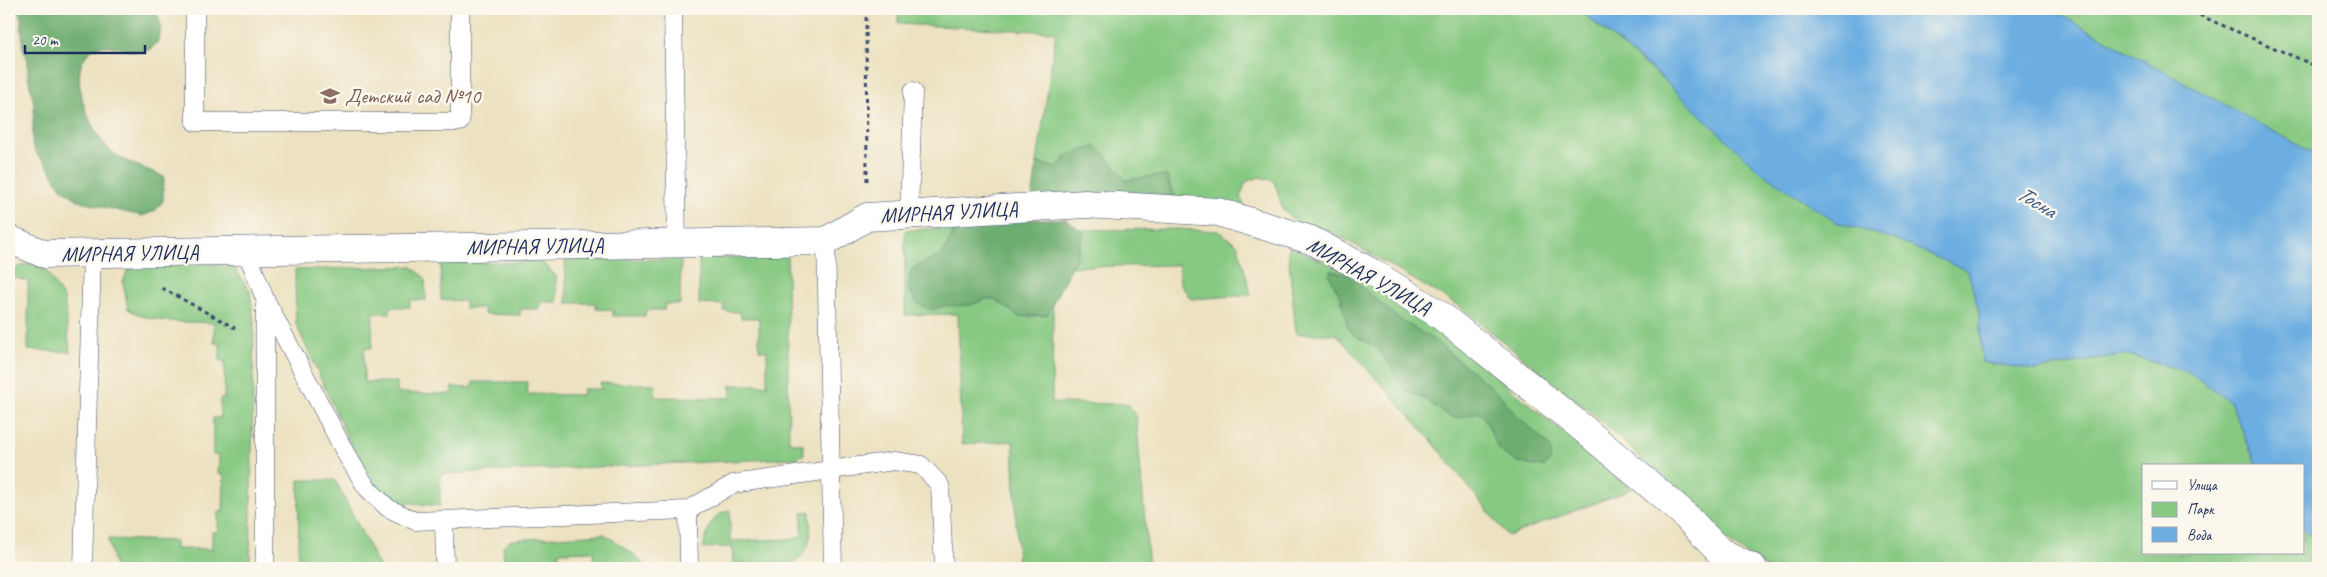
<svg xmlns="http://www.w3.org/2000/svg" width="2327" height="577" font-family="Caveat,sans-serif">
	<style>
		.green { fill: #87c982; stroke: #517c70 }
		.forest { fill: #6dad70; stroke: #446e67 }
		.water { fill: #6caee1; stroke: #446ea0 }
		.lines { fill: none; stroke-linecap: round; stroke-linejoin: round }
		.lane-casing { stroke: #3a4a6d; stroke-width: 19 }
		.street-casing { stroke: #3a4a6d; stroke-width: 29 }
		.path { stroke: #3a4a6d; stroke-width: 3; stroke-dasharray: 4 4; stroke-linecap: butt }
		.lane { stroke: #fff; stroke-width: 18 }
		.street { stroke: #fff; stroke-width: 28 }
		.labels { text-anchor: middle; stroke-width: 5; stroke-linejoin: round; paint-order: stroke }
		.education-label { font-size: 21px; fill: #785e54; stroke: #fbf7ec; text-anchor: start }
		.street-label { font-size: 21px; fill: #1b2f5e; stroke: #fbf7ec }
		.water-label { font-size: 22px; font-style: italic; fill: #335585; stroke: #fbf7ec }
	</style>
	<rect width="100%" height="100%" fill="#fbf7ec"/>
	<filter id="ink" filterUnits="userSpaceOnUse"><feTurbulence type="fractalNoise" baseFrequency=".02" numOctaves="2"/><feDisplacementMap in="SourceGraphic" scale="10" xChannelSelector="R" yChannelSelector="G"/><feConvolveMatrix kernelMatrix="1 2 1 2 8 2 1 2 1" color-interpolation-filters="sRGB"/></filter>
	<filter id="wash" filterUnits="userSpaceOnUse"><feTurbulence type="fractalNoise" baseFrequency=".0096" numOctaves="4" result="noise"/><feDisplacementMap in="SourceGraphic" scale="20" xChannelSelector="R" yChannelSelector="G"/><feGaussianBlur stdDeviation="1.12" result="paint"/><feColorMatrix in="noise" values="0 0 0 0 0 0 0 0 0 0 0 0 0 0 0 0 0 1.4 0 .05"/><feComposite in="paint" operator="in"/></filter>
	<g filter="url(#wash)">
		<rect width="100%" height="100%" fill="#ece1c0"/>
		<g class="green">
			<polygon points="898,9 1578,9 1836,222 1897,240 1968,271 1979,312 1982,362 2036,370 2126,354 2189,372 2230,401 2257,466 2143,466 2143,553 2303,553 2303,530 2318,539 2318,568 1767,568 1727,541 1604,423 1459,306 1336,234 1294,220 1283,210 1274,181 1260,177 1246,182 1240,197 1247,210 1182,203 1172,192 1167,176 1153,176 1125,180 1116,170 1057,168 1037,163 1056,32 898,24"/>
			<polygon points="2050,9 2318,9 2318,156"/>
			<polygon points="1050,224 1053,312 1052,403 1128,404 1136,415 1149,568 1018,568 1013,441 962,444 958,314 905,315 905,230"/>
			<polygon points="1178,229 1218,231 1238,245 1251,295 1191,299 1180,284 1179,265 1056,267 1071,230"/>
			<polygon points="1290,246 1373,284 1459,346 1632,489 1508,536 1431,440 1336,334 1296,334 1288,251"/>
			<polygon points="787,256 789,442 803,444 804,454 797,458 440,474 440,506 399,502 383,494 354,452 296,324 295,270 411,266 425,278 426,300 410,300 410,307 391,307 390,313 373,313 372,348 364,348 364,382 397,382 397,393 452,394 452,387 472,388 473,382 527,382 527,394 582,395 583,389 601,389 600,383 656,384 655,397 731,398 731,385 767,385 767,351 759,350 759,318 741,318 740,312 724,311 724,305 699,304 699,258"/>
			<polygon points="681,259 680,304 665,304 664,310 646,310 645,316 613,316 613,310 596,309 595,303 567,303 565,260"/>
			<polygon points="542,262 556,276 557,302 540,302 539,309 520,309 520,315 484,314 484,308 465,308 465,301 441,300 441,263"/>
			<polygon points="29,263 46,270 64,299 70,352 28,350 28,281 10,277 17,268"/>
			<path d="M 205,263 L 234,268 L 250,291 L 254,323 L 250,568 L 115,568 L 108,539 L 175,541 L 175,549 L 212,549 L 212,532 L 218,532 L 218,512 L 223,512 L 224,475 L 218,474 L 219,455 L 213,455 L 213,418 L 220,418 L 220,399 L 224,398 L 225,361 L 220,361 L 220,343 L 214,343 L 214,323 C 184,321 154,325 128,309 L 123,282 L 128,269 Z"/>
			<polygon points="299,480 335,480 380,568 298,568"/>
			<path d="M 730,510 L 730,541 L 793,539 L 802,535 L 802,513 L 810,511 C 811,533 813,549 794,563 L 739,563 L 739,568 L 733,568 L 732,547 L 703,548 C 708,530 710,515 730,510 Z"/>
			<polygon points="604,534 634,554 647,568 594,568 593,551 559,552 559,560 527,561 527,568 505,568 503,546 511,540"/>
		</g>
		<g class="forest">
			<path d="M 16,9 L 154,9 C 162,19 164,38 153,47 C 138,60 116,41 98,47 C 59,62 90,134 112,152 C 127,164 147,168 164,177 L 163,201 L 155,211 L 142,216 L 81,202 L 61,188 L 47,165 L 38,156 L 32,144 L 34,104 L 28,76 L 28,60 L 23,48 L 21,18 Z"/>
			<polygon points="1095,146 1107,156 1125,180 1153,176 1167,176 1172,192 1182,203 1032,199 1037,163 1057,168 1066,156"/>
			<path d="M 1066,219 L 1084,233 L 1076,258 L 1047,315 L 1019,317 L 995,299 L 986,299 L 971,305 L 944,306 L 931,310 L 917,303 L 908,289 L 911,270 C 920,262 933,262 942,253 C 951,244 952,230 962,220 Z"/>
			<path d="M 1331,270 L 1349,276 L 1398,318 L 1437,342 L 1498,393 L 1517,416 L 1547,443 L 1551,452 L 1550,461 L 1543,467 C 1529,466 1509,461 1499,449 C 1490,437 1491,422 1478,412 L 1459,418 L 1449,416 L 1423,398 L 1405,391 L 1390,365 L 1377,348 L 1354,335 L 1348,328 L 1341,298 L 1329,275 Z"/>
		</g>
		<polygon class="water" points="1578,9 2050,9 2318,156 2318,539 2303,530 2303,466 2257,466 2230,401 2189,372 2126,354 2036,370 1982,362 1979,312 1968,271 1897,240 1836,222 1758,170 1660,76"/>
	</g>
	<g filter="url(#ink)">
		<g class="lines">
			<defs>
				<g id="lane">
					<polyline points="195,9 195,122 460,122 460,9"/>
					<polyline points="673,9 677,244"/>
					<polyline points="909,214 913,91"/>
					<polyline points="826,241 833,568"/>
					<polyline points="246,250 265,299 346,454 367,488 388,508 415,521 688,510 733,484 894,461 921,465 940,485 944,568"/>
					<polyline points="265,305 265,568"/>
					<polyline points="688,510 689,568"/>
					<polyline points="444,522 445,568"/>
					<polyline points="83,568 92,253"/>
				</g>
				<polyline id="street" points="9,239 44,254 826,241 867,217 1085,204 1218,212 1311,240 1371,272 1440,315 1580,426 1682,512 1719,551 1753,568"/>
			</defs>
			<use href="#lane" class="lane-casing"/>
			<use href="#street" class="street-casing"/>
			<g class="path">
				<polyline points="866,9 867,183"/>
				<polyline points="2185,9 2318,67"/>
				<polyline points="162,288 235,328"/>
			</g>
			<use href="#lane" class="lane"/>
			<use href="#street" class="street"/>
		</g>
	</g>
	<defs>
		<symbol id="school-bare" viewBox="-9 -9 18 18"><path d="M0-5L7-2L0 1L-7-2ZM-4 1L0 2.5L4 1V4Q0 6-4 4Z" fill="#8d6e63" stroke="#fbf7ec" stroke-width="2.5" paint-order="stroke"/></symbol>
	</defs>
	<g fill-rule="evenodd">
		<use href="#school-bare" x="316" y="82" width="28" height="28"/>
	</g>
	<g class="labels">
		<g class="education-label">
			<text x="345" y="103">Детский сад №10</text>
		</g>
		<g class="street-label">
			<text transform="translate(949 212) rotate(-3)" y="7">МИРНАЯ УЛИЦА</text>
			<text transform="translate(535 246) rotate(-1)" y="7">МИРНАЯ УЛИЦА</text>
			<text transform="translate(130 253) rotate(-1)" y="7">МИРНАЯ УЛИЦА</text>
			<text transform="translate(1369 276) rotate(29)" y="7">МИРНАЯ УЛИЦА</text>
		</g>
		<g class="water-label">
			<text transform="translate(2037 201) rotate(31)" y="8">Тосна</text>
		</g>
	</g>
	<rect width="2327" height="577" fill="none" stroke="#fbf7ec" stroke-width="30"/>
	<rect x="2142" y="464" width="162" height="90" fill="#fbf7ec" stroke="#a1a7b3"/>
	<rect x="2152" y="481" width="25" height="8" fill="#ffffff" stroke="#a1a7b3"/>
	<text x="2187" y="490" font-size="15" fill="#1b2f5e">Улица</text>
	<rect x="2152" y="502" width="25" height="15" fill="#87c982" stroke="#a1a7b3"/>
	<text x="2187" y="514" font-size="15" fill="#1b2f5e">Парк</text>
	<rect x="2152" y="527" width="25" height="15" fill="#6caee1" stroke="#a1a7b3"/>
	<text x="2187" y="540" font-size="15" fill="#1b2f5e">Вода</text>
	<path d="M25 45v8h120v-8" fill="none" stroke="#1b2f5e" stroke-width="2.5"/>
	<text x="32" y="45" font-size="15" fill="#1b2f5e" stroke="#fbf7ec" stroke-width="4" paint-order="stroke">20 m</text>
</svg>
